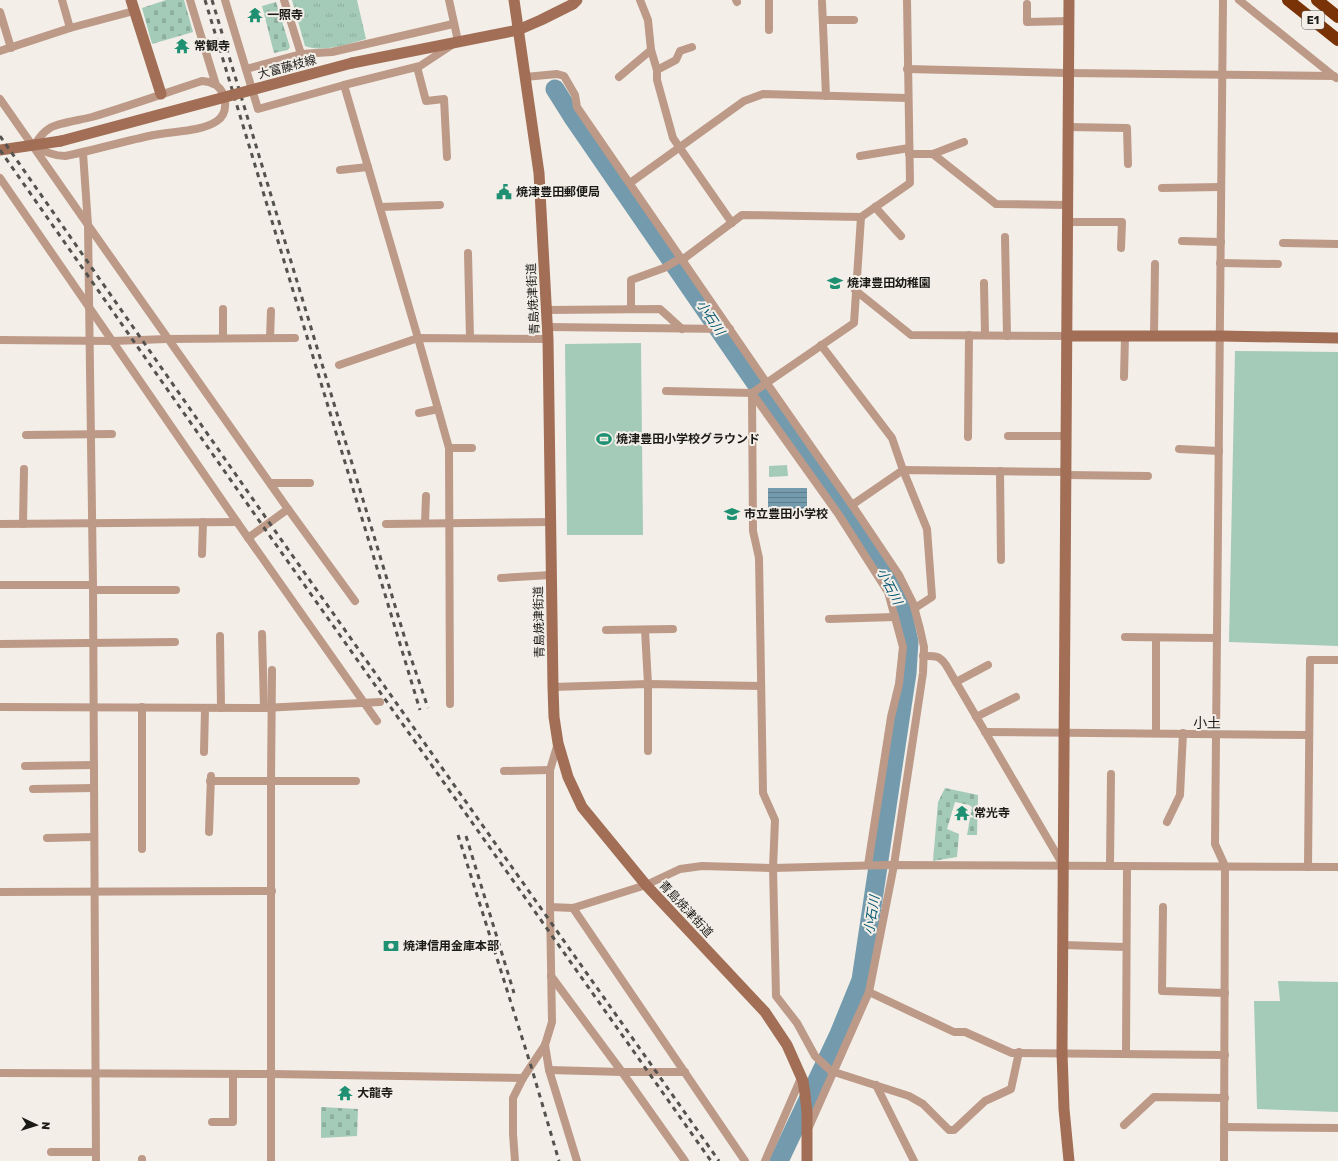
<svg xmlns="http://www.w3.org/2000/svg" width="1338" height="1161" font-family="Rubik,'Noto Sans JP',sans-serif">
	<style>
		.grass { fill: url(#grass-tufts) }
		.cemetery { fill: url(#cemetery-stones) }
		.pitch { fill: #a4cbb7 }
		.water { fill: url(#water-rules) }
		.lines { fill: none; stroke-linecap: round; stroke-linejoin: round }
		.river { stroke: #749bad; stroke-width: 19 }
		.street { stroke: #bd9988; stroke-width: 8 }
		.secondary { stroke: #a26e56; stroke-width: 11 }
		.highway { stroke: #7a3307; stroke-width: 12 }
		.rail { stroke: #54524e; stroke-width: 3; stroke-dasharray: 5 5; stroke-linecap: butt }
		.secondary-bridge { stroke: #a26e56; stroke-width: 11 }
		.labels { text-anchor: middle; stroke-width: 4; stroke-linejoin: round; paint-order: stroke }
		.shield { fill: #f3efe8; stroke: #5c5a56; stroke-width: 1 }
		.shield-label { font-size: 11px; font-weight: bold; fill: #1b1a17 }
		.poi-label { font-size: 12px; font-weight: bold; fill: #1b1a17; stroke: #f3efe8; text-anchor: start }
		.street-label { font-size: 12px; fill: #1b1a17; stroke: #f3efe8 }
		.water-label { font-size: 13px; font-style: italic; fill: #03556f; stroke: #f3efe8 }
		.quarter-label { font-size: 14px; fill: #1b1a17; stroke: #f3efe8 }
	</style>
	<defs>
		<pattern id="grass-tufts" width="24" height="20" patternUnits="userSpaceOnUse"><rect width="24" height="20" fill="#a4cbb7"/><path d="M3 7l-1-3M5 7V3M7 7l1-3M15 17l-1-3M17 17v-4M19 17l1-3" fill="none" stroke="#8dae9d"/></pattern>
		<pattern id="cemetery-stones" width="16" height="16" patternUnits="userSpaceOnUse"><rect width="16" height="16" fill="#a4cbb7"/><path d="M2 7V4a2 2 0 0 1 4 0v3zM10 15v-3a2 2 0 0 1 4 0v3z" fill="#8dae9d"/></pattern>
		<pattern id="water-rules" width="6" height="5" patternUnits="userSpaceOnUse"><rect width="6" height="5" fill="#749bad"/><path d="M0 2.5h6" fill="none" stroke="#5e7e8c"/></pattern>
	</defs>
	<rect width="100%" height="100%" fill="#f3efe8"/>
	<path class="grass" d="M 292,0 L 357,0 L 366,39 C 347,44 324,53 305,46 Z"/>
	<g class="cemetery">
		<polygon points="166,0 184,0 193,32 152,44 142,8"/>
		<polygon points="276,2 290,47 288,50 274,53 262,6"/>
		<polygon points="945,788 978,795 977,835 967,835 972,807 969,805 955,802 947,829 959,834 957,857 933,861 938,802"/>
		<polygon points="321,1107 358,1109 357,1136 321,1138"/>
	</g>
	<g class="pitch">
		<polygon points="641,343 643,535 567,535 565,344"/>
		<polygon points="1235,351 1338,352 1338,646 1229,642"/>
		<polygon points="787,465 788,476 769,477 769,466"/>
		<polygon points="1278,981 1338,982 1338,1112 1257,1109 1254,1001 1280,1001"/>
	</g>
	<rect class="water" x="768" y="488" width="39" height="21"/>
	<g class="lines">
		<polyline class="river" points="555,89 572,116 878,561 891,582 902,610 909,642 907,673 861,980 839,1034 779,1161"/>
		<g class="street">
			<polyline points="62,0 70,28"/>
			<path d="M 190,0 L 216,85 C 227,93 229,113 217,121 C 201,132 172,131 154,135 C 124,141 95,150 65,156 C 53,156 44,151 34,146 C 38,139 43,132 50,128 C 57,123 81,120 92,117 C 129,106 165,93 202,81 L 209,82 L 216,85"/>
			<polyline points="225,0 258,109 344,85 420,66 458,41 449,0"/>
			<polyline points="284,0 301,54"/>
			<polyline points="640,0 648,20 651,50 657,70 657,80 673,138 732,223"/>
			<polyline points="736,0 737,2"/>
			<polyline points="769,0 769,30"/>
			<polyline points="907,0 910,183 861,217 854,323 752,393 753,531 759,558 763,793 775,820 773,868 776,996 797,1023 815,1056 831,1071 909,1096 923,1104 949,1130 954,1130 985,1101 1011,1089 1019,1052"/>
			<polyline points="1223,0 1215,844 1225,866 1224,1161"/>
			<polyline points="1239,0 1336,78"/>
			<polyline points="822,2 826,96"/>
			<polyline points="1027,4 1027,22 1069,21"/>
			<polyline points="0,12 11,48"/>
			<polyline points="823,20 854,20"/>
			<polyline points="0,51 70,28 134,11"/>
			<polyline points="417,67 426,101 444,99 447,157"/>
			<polyline points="246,69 301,54 332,52 453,24"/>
			<polyline points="907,69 1068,73 1334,76"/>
			<polyline points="657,70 676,60 680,51 692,47"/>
			<polyline points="525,77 557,74 564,76 575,95 577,107 766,382 852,505 899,575 913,603 920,629 924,647 923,673 894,865 869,992 809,1127"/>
			<polyline points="619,77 651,50"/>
			<polyline points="344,85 418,338 449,448 450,704"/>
			<polyline points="0,99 88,225 288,509 355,601"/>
			<polyline points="1068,127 1127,128 1128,164"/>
			<polyline points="83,153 88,225 93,585 96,1161"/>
			<polyline points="909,154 933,154 964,142"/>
			<polyline points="933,154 996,204 1068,205"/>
			<polyline points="860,156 909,148"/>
			<polyline points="340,170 368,167"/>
			<polyline points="0,178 237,522 377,721"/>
			<polyline points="630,183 744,101 763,94 908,98"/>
			<polyline points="1162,188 1221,187"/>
			<polyline points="380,207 440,205"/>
			<polyline points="875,207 901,236"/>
			<polyline points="1068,222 1122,222 1121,248"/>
			<polyline points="1005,237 1007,336"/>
			<polyline points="1182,241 1221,242"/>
			<polyline points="1283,243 1338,244"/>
			<polyline points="468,253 470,338"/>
			<polyline points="682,260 742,215 861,217"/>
			<polyline points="1220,263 1278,264"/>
			<polyline points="984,283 985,335"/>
			<polyline points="855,290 911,335 1067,336"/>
			<polyline points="223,309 223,338"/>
			<polyline points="631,309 631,280 664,268 681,258"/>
			<polyline points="546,310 660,309 682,329"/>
			<polyline points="547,327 730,329"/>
			<polyline points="1154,336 1155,264"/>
			<polyline points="270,338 271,311"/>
			<polyline points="0,340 113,341 167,339 295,338"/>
			<polyline points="821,345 892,438 903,470 927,529 932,597 915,608"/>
			<polyline points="339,365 418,338 548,339"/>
			<polyline points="1124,377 1125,336"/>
			<polyline points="666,391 752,393 839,515 888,592 903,647 899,684 891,717 868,865"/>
			<polyline points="419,413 438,409"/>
			<polyline points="26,435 112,434"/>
			<polyline points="1008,436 1066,436"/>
			<polyline points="968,437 969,335"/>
			<polyline points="449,448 472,448"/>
			<polyline points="1179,449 1219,451"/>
			<polyline points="1000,471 1001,560"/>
			<polyline points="1066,475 1148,476"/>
			<polyline points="271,483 310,483"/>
			<polyline points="852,505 903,470 1066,472"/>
			<polyline points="425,523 426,496"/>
			<polyline points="0,524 237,522"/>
			<polyline points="23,524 24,469"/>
			<polyline points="386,524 551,522"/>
			<polyline points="248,538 288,509"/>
			<polyline points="202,554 203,522"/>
			<polyline points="501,578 551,575"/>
			<polyline points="0,585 93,585"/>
			<polyline points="93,590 176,590"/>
			<polyline points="829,619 895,617"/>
			<polyline points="606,630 673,629"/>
			<polyline points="645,630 648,684 648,751"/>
			<polyline points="262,634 264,708"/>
			<polyline points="220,636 221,708"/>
			<polyline points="1125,637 1217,638"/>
			<polyline points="0,644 175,642"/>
			<path d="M 923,656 C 935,656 939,655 946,665 L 1063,865"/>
			<polyline points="956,682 988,665"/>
			<polyline points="553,687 648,684 761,686"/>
			<polyline points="0,707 264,708 380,702"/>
			<polyline points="142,707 142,849"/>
			<polyline points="976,717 1016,697"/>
			<polyline points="985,732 1309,735"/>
			<polyline points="1156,733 1156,638"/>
			<polyline points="204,752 205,708"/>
			<polyline points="25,766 94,765"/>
			<polyline points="504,771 550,770"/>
			<polyline points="210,781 356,781"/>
			<polyline points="33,789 94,788"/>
			<polyline points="1167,822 1180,795 1183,733"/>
			<polyline points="209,832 211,776"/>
			<polyline points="47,838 94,837"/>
			<polyline points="1110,866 1111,774"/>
			<polyline points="1308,867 1310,660 1338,660"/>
			<polyline points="0,892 272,891"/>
			<polyline points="550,907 573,908 646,885 680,869 702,866 773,868 888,865 1338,867"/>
			<polyline points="1163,907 1162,991 1225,993"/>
			<polyline points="573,908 745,1161"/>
			<polyline points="1063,945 1126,947"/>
			<polyline points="551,976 622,1072 685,1161"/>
			<polyline points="869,992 954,1032 965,1032 1012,1053 1225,1055"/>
			<polyline points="545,1045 549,1070 577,1161"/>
			<polyline points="1126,1054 1127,866"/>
			<polyline points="549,1070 622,1072 685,1072"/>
			<polyline points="0,1073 272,1074 523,1078"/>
			<polyline points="876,1085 914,1161"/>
			<polyline points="212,1122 233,1122 233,1074"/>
			<polyline points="1124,1125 1154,1097 1225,1098"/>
			<polyline points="1224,1127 1338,1128"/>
			<polyline points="51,1152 95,1152"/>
			<polyline points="142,1159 142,1161"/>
			<polyline points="271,1161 271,782 272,670"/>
			<polyline points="515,1161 513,1134 513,1098 523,1078 545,1045 552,1022 550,907 550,770 558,743"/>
			<polyline points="765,1161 801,1078"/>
		</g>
		<g class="secondary">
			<polyline points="131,0 161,94"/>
			<polyline points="514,0 539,173 548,339 553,687 554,717 558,743 568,777 582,807 646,885 765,1012 787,1045 803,1081 805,1094 807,1112 807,1161"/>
			<polyline points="1069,0 1062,1053 1064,1109 1069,1161"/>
			<polyline points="352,63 518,30 541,20 573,4 577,0"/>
			<polyline points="0,150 61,141"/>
			<polyline points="1067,336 1220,336 1338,338"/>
		</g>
		<g class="highway">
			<polyline points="1288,0 1338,40"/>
			<polyline points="1317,0 1338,17"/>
		</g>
		<g class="rail">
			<polyline points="205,0 420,710"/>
			<polyline points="212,0 409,652 428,708"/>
			<polyline points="0,136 273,528 719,1161"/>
			<polyline points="0,150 267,532 711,1161"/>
			<polyline points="458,835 531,1066 559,1161"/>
			<polyline points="466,836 514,993"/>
		</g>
		<polyline class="secondary-bridge" points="61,141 352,63"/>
	</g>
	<defs>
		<symbol id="temple-bare" viewBox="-9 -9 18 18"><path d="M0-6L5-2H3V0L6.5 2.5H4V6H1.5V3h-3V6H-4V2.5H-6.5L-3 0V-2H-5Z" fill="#1f9172" stroke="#f3efe8" stroke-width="2.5" paint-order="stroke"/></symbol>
		<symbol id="civic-bare" viewBox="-9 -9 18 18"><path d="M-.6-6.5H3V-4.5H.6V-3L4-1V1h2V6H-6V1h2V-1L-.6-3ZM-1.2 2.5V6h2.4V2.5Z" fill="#1f9172" stroke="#f3efe8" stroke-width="2.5" paint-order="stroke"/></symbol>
		<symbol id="school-bare" viewBox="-9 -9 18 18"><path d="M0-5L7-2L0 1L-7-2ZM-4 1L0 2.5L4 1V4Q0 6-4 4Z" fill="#1f9172" stroke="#f3efe8" stroke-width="2.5" paint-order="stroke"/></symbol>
		<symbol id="stadium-bare" viewBox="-9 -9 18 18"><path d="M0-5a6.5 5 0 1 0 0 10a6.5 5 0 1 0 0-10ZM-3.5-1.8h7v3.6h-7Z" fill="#1f9172" stroke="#f3efe8" stroke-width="2.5" paint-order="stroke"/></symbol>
		<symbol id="bank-bare" viewBox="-9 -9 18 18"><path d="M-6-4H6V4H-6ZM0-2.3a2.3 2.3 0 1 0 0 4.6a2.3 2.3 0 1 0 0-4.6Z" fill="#1f9172" stroke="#f3efe8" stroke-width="2.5" paint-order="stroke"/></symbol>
	</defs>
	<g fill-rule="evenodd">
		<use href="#temple-bare" x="244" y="4" width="22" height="22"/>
		<use href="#temple-bare" x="171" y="35" width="22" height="22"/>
		<use href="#civic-bare" x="493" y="181" width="22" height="22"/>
		<use href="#school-bare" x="824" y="272" width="22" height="22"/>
		<use href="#stadium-bare" x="593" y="428" width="22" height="22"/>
		<use href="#school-bare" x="721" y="503" width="22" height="22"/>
		<use href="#temple-bare" x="951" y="802" width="22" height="22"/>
		<use href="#bank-bare" x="380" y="935" width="22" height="22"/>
		<use href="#temple-bare" x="334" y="1082" width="22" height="22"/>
	</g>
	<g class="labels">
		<rect class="shield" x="1302" y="11" width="22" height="18" rx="3"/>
		<g class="shield-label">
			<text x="1313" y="24">E1</text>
		</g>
		<g class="poi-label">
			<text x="267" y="19">一照寺</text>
			<text x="194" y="50">常観寺</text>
			<text x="516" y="196">焼津豊田郵便局</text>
			<text x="847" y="287">焼津豊田幼稚園</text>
			<text x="616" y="443">焼津豊田小学校グラウンド</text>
			<text x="744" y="518">市立豊田小学校</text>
			<text x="974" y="817">常光寺</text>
			<text x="403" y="950">焼津信用金庫本部</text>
			<text x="357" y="1097">大龍寺</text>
		</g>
		<g class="street-label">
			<text transform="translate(287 67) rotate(-15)" y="4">大富藤枝線</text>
			<text transform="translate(533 299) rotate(-93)" y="4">青島焼津街道</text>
			<text transform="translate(539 622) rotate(-91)" y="4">青島焼津街道</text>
			<text transform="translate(686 909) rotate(47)" y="4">青島焼津街道</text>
		</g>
		<g class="water-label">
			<text transform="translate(711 317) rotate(56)" y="5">小石川</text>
			<text transform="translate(890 586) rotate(63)" y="5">小石川</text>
			<text transform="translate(871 915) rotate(-81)" y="5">小石川</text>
		</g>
		<g class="quarter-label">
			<text x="1207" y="728">小土</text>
		</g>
	</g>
	<g transform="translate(36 1125) rotate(94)" stroke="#f3efe8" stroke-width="3" paint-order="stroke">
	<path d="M0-3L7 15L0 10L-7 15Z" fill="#1b1a17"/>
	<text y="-6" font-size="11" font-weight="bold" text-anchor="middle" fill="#1b1a17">N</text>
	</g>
</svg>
